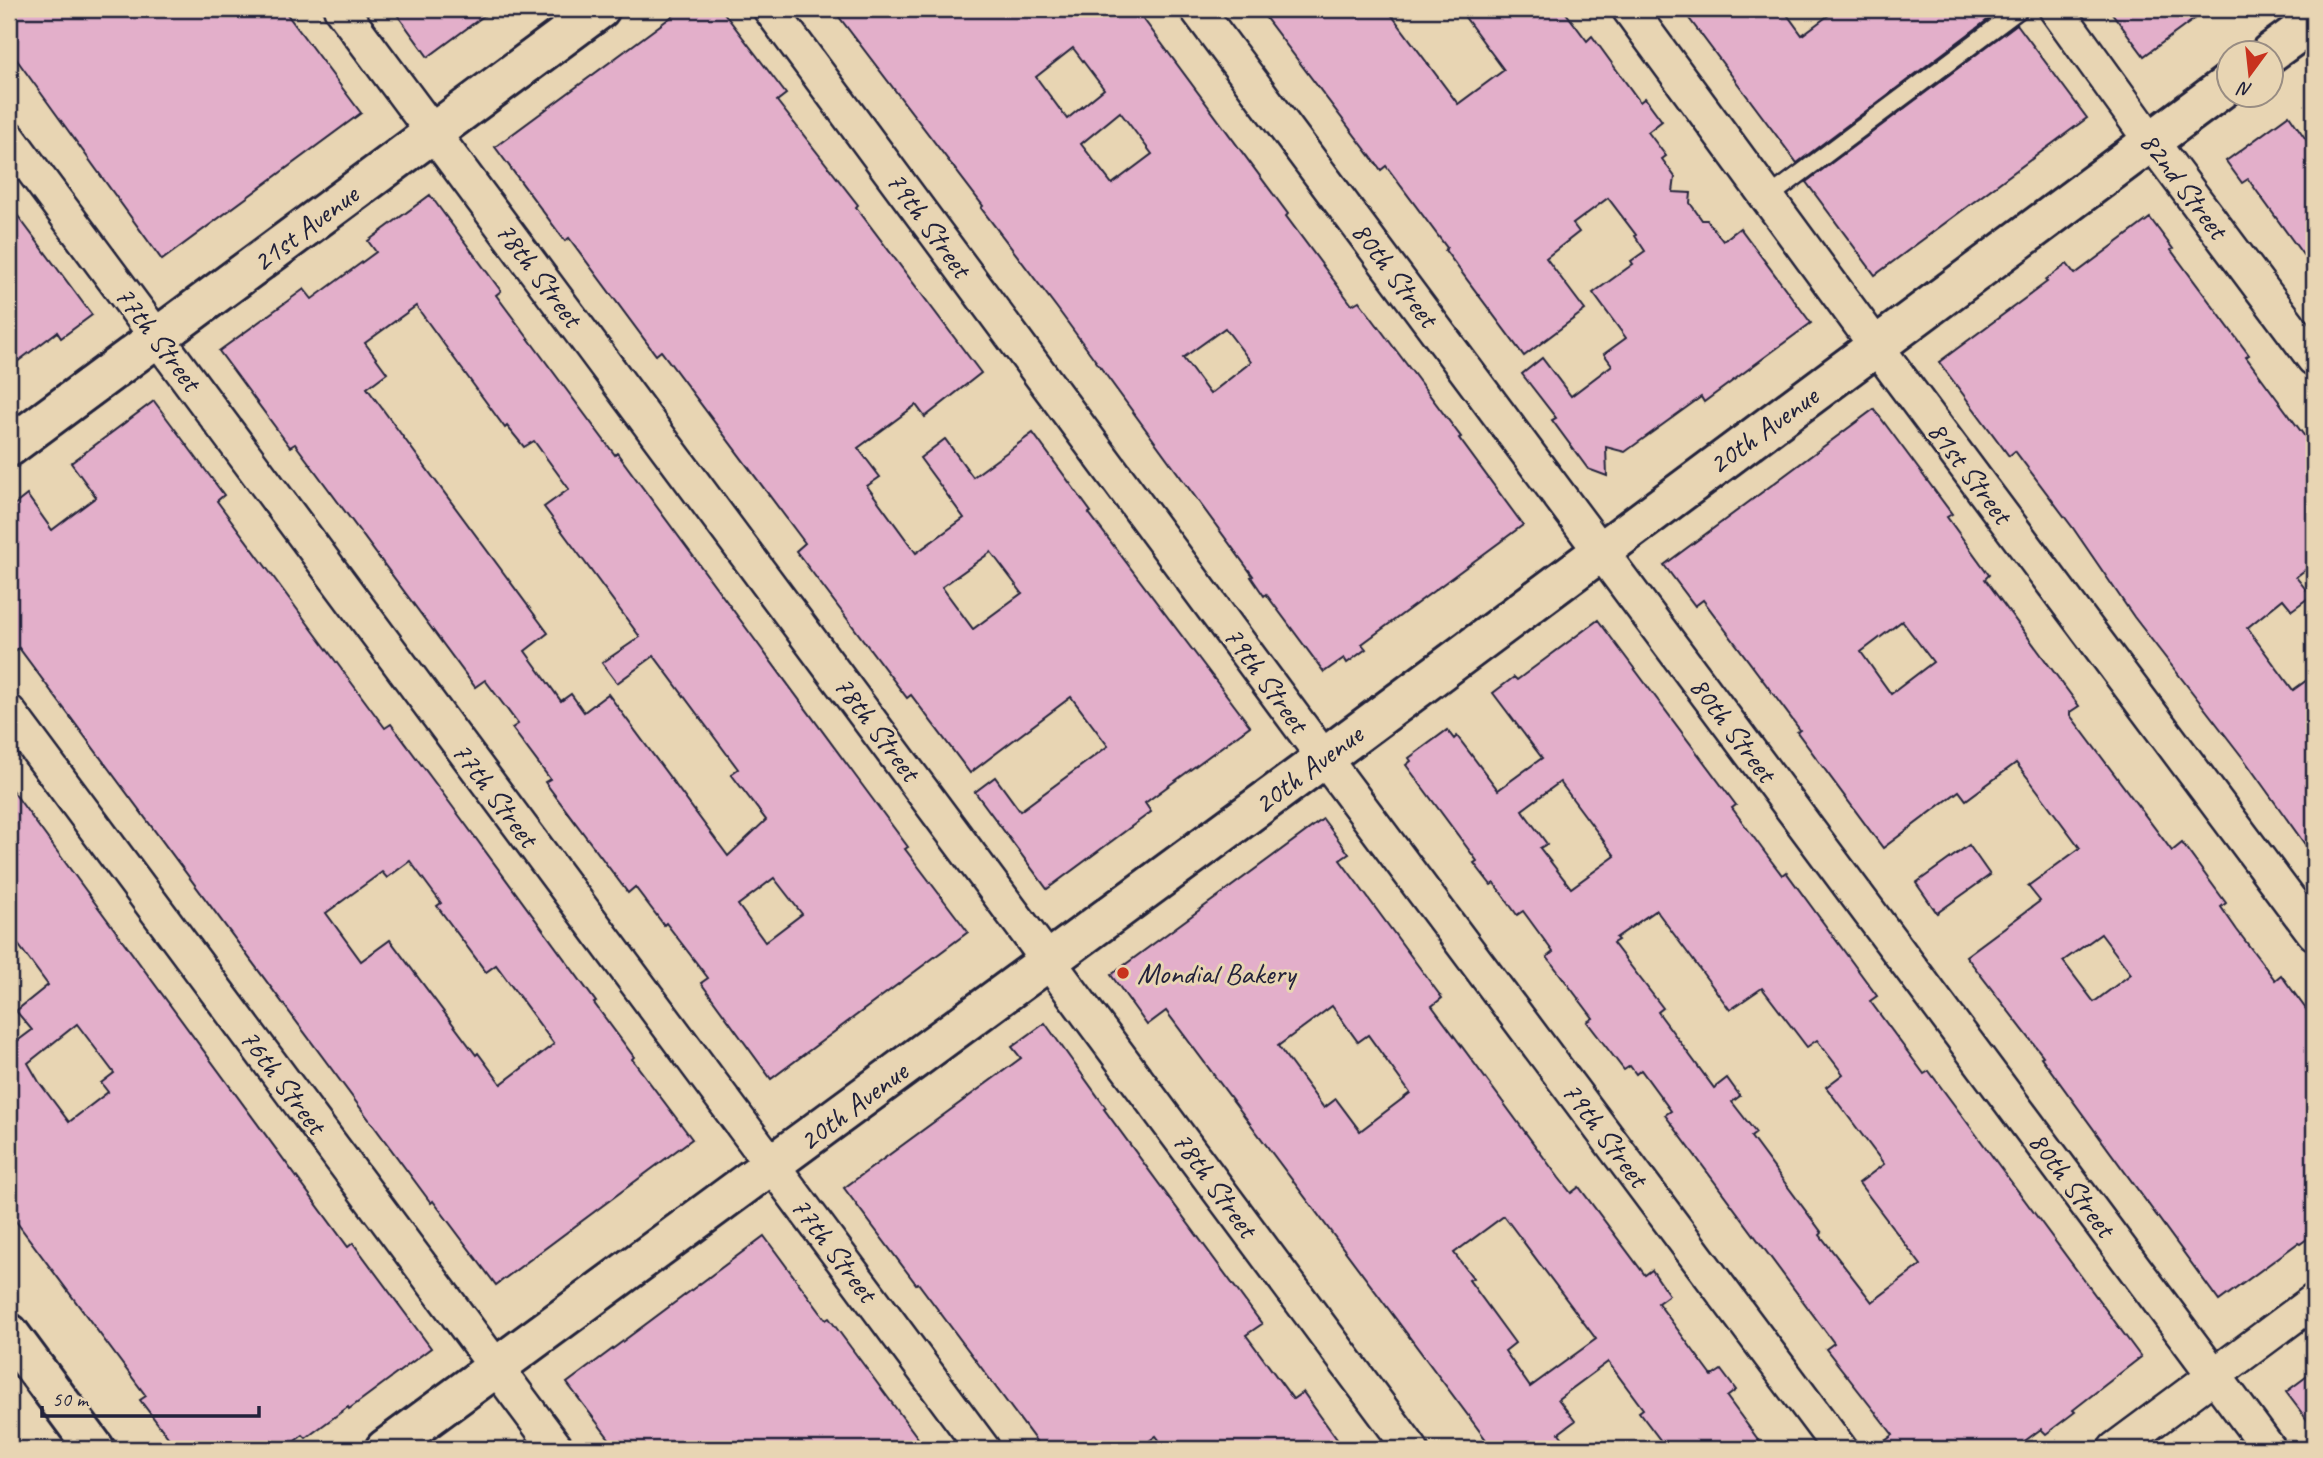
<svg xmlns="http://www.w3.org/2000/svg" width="2323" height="1458" font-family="Caveat,sans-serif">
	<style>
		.building { fill: #e3afca; stroke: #22223b; stroke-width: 2; fill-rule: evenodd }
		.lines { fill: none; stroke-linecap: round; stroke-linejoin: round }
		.service-casing { stroke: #22223b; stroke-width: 21 }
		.minor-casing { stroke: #22223b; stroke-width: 38 }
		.tertiary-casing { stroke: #22223b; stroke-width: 44 }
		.secondary-casing { stroke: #22223b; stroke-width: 44 }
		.service { stroke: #e8d5b3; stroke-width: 16 }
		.minor { stroke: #e8d5b3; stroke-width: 33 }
		.tertiary { stroke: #e8d5b3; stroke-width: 38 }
		.secondary { stroke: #e8d5b3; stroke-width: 38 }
		.poi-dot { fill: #c8321e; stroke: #e8d5b3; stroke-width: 2.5 }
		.labels { text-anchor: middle; stroke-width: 6; stroke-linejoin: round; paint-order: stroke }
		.street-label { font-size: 30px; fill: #22223b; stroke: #e8d5b3 }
		.poi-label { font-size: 30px; fill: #22223b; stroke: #e8d5b3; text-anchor: start }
	</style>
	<rect width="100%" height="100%" fill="#e8d5b3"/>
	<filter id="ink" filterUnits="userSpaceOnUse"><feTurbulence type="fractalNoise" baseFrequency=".0143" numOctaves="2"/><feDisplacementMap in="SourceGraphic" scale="14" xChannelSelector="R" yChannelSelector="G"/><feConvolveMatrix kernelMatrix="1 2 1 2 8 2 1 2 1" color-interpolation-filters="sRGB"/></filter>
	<g filter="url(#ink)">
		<g class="building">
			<polygon points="9,9 283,9 361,113 162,260 9,49"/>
			<polygon points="393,9 493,9 428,57"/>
			<path d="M 682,9 L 721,9 L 786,94 L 777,101 L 858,205 L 856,207 L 981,373 L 925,417 L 916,405 L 858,448 L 880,477 L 867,486 L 916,553 L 964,518 L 920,458 L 945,439 L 973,477 L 1033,433 L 1091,512 L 1089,513 L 1250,726 L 1145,803 L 1151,812 L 1047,889 L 975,792 L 995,777 L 1020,811 L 1108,746 L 1071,697 L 970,773 L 911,695 L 907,698 L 796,551 L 805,543 L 661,351 L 656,355 L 569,238 L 565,241 L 495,147 ZM 991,552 L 1022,593 L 973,629 L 942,587 Z"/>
			<path d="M 833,9 L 1136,9 L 1288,214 L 1286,216 L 1352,305 L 1359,301 L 1461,437 L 1459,438 L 1523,525 L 1362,644 L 1366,649 L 1347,663 L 1344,658 L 1324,672 L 1266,594 L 1264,596 L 1251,577 L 1253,576 L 1057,308 L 981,208 L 983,206 ZM 1073,48 L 1104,89 L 1067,119 L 1036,77 ZM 1120,112 L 1152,154 L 1112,184 L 1081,144 ZM 1225,328 L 1251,362 L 1210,394 L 1183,358 Z"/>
			<polygon points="1259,9 1387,9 1458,104 1504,70 1459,9 1563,9 1587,41 1592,36 1640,102 1645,98 1662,121 1648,132 1666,156 1662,159 1675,177 1673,192 1691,193 1690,203 1702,220 1707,220 1723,241 1740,228 1811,323 1704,402 1701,397 1625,452 1606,447 1607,476 1588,469 1552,420 1556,418 1522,374 1542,358 1571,396 1612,365 1604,354 1626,338 1593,293 1633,264 1631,261 1645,251 1635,236 1636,235 1608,198 1573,224 1579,232 1546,258 1585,310 1524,356 1445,250 1447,248 1386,166 1381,170"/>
			<polygon points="1682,9 1783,9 1802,35 1837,9 1989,9 1994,15 1797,163"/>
			<polygon points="2109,9 2208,9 2144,56"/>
			<polygon points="2017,24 2087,118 1875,275 1806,182"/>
			<polygon points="2289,115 2314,151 2314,270 2248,179 2242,183 2226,161"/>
			<path d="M 430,195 L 501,291 L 496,295 L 615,455 L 617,453 L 854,774 L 908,847 L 905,849 L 968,932 L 771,1079 L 701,983 L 708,978 L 666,923 L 664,925 L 635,887 L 628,893 L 545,782 L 550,779 L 512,728 L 518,724 L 485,680 L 475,687 L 295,444 L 290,447 L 219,351 L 304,289 L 312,299 L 376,252 L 368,241 ZM 416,306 L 505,428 L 507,426 L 524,447 L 534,441 L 569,489 L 544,507 L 640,637 L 602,663 L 617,683 L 654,656 L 738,769 L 731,774 L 766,820 L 728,856 L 608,694 L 584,712 L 571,694 L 561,701 L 525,651 L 548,633 L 367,388 L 387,373 L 365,343 ZM 774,878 L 802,914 L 765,942 L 738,905 Z"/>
			<polygon points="9,204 92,315 61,338 57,332 9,368"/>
			<polygon points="2150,218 2173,249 2171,250 2249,355 2246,357 2314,449 2314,563 2296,577 2311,596 2292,610 2283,599 2247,628 2293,690 2314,675 2314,857 2243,758 2134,617 2073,528 2015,451 2009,456 1939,362 2047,282 2045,280 2067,264 2075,274"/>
			<path d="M 154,401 L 224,495 L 217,501 L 385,728 L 391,724 L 444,795 L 596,1002 L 594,1003 L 634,1057 L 632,1059 L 692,1139 L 496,1285 L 433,1201 L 431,1203 L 19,648 L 9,656 L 9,509 L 27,495 L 52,530 L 96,497 L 71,463 ZM 410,861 L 441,903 L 437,906 L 486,972 L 496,965 L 554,1044 L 501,1084 L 478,1053 L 476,1055 L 390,940 L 361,961 L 326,913 L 382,872 L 387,878 Z"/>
			<path d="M 1874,409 L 1952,514 L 1947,517 L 1989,575 L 1985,579 L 2079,706 L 2070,712 L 2070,715 L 2172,851 L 2182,843 L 2226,903 L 2221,907 L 2237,930 L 2275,980 L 2281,975 L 2314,1020 L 2314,1234 L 2300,1244 L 2298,1243 L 2219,1301 L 2041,1057 L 2043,1056 L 1966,956 L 2040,901 L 2028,886 L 2080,848 L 2031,782 L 2016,763 L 1966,800 L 1959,791 L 1883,848 L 1797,732 L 1800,730 L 1703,600 L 1695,606 L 1664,565 ZM 1902,621 L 1933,662 L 1891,694 L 1861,652 ZM 2101,934 L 2131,974 L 2094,1002 L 2063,961 Z"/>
			<path d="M 1598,620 L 1736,805 L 1732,808 L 1766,854 L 1782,875 L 1786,872 L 1877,996 L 1870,1001 L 1924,1074 L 1929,1071 L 2141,1357 L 2073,1410 L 2075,1412 L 2046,1434 L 2041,1429 L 2014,1449 L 1874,1449 L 1893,1435 L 1826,1349 L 1834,1343 L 1665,1115 L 1671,1111 L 1641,1070 L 1636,1074 L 1630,1066 L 1624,1070 L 1587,1022 L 1593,1018 L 1547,957 L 1553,952 L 1523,911 L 1517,915 L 1494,883 L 1491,885 L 1474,863 L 1477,861 L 1406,765 L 1411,761 L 1409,758 L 1447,730 L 1454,739 L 1457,736 L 1498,790 L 1542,758 L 1493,693 L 1514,677 L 1517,680 ZM 1560,782 L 1615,856 L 1571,888 L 1540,848 L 1547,844 L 1522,810 ZM 1656,910 L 1730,1010 L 1762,988 L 1807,1047 L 1817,1040 L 1843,1074 L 1826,1087 L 1884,1164 L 1859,1183 L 1921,1265 L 1872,1302 L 1820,1235 L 1822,1233 L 1751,1137 L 1756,1133 L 1732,1102 L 1740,1096 L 1727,1078 L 1714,1088 L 1658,1012 L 1663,1008 L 1613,943 L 1618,940 L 1616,938 Z"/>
			<path d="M 9,786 L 348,1247 L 353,1243 L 431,1348 L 349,1409 L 348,1407 L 306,1438 L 303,1435 L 284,1449 L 177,1449 L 140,1400 L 146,1396 L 9,1212 L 9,1029 L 16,1042 L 32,1030 L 16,1011 L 48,985 L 9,932 ZM 77,1024 L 114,1073 L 101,1083 L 108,1092 L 69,1122 L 39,1082 L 28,1063 Z"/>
			<path d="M 1323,819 L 1349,854 L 1340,860 L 1442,998 L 1432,1006 L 1559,1178 L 1571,1193 L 1579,1187 L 1645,1275 L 1652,1270 L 1669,1295 L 1658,1303 L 1712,1376 L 1721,1370 L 1736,1390 L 1727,1397 L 1765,1449 L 1667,1449 L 1639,1412 L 1643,1409 L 1608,1362 L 1558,1399 L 1575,1421 L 1559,1433 L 1571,1449 L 1493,1449 L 1166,1011 L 1147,1025 L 1111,975 ZM 1332,1006 L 1358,1042 L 1368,1035 L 1410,1093 L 1360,1131 L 1336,1099 L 1324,1108 L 1278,1046 ZM 1504,1216 L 1596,1339 L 1530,1387 L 1505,1351 L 1515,1343 L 1469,1280 L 1473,1278 L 1454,1253 Z"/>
			<polygon points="1969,845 1990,875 1937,913 1916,883"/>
			<polygon points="1045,1023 1106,1108 1104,1109 1262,1324 1246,1335 1293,1399 1303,1392 1344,1449 1166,1449 1156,1436 1138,1449 1042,1449 918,1283 916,1284 844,1188 1021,1058 1012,1047"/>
			<polygon points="764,1236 826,1320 829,1318 926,1449 617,1449 567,1383"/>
			<polygon points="2314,1371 2314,1429 2286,1392"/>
		</g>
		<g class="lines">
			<defs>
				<polyline id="service" points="1769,197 2020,9"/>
				<g id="minor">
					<polyline points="341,9 1411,1449"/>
					<polyline points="770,9 1324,758 1840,1449"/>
					<polyline points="1197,9 2269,1449"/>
					<polyline points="1629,9 1899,377 2314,933"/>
					<polyline points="2056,9 2151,141 2314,359"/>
					<polyline points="9,138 983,1449"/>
					<polyline points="9,712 557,1449"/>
					<polyline points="2115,1449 2314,1301"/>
				</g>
				<g id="tertiary">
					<polyline points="2270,53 2314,21"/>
					<polyline points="9,447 600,9"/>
					<polyline points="385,1449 1324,758 2228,84"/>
				</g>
				<polyline id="secondary" points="9,1333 95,1449"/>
			</defs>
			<use href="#service" class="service-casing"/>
			<use href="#minor" class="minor-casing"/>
			<use href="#tertiary" class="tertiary-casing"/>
			<use href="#secondary" class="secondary-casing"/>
			<use href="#service" class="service"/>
			<use href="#minor" class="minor"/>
			<use href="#tertiary" class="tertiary"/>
			<use href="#secondary" class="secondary"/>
		</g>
	</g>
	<circle class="poi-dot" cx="1123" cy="973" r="7"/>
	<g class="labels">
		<g class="street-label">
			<text transform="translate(2184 185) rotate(53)" y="10">82nd Street</text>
			<text transform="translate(929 224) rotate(54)" y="10">79th Street</text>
			<text transform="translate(305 228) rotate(-37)" y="10">21st Avenue</text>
			<text transform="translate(539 274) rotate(53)" y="10">78th Street</text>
			<text transform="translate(1395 274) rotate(53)" y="10">80th Street</text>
			<text transform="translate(158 338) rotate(53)" y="10">77th Street</text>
			<text transform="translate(1763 430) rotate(-36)" y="10">20th Avenue</text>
			<text transform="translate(1970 472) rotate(53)" y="10">81st Street</text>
			<text transform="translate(1266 679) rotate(54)" y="10">79th Street</text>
			<text transform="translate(877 728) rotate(53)" y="10">78th Street</text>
			<text transform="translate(1733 729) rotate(53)" y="10">80th Street</text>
			<text transform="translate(1308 769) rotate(-37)" y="10">20th Avenue</text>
			<text transform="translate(495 794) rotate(53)" y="10">77th Street</text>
			<text transform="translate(283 1081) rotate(53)" y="10">76th Street</text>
			<text transform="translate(853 1106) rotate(-37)" y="10">20th Avenue</text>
			<text transform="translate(1605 1134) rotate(53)" y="10">79th Street</text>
			<text transform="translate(1215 1184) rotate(54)" y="10">78th Street</text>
			<text transform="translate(2072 1184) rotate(53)" y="10">80th Street</text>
			<text transform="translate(834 1249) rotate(53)" y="10">77th Street</text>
		</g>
		<g class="poi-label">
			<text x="1137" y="983">Mondial Bakery</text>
		</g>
	</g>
	<rect width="2323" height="1458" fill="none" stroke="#e8d5b3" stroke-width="35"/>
	<rect x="18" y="18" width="2288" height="1423" fill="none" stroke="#22223b" stroke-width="2.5" filter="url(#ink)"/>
	<g transform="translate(2250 74) rotate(195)"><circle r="33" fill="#e8d5b3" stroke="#998d83" stroke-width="2"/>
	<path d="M0-5L12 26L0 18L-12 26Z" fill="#c8321e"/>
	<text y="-10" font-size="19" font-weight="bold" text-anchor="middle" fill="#22223b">N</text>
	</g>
	<path d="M42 1406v10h217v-10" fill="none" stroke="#22223b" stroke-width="3.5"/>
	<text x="52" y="1406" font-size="21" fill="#22223b" stroke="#e8d5b3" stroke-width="5" paint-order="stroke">50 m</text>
</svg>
